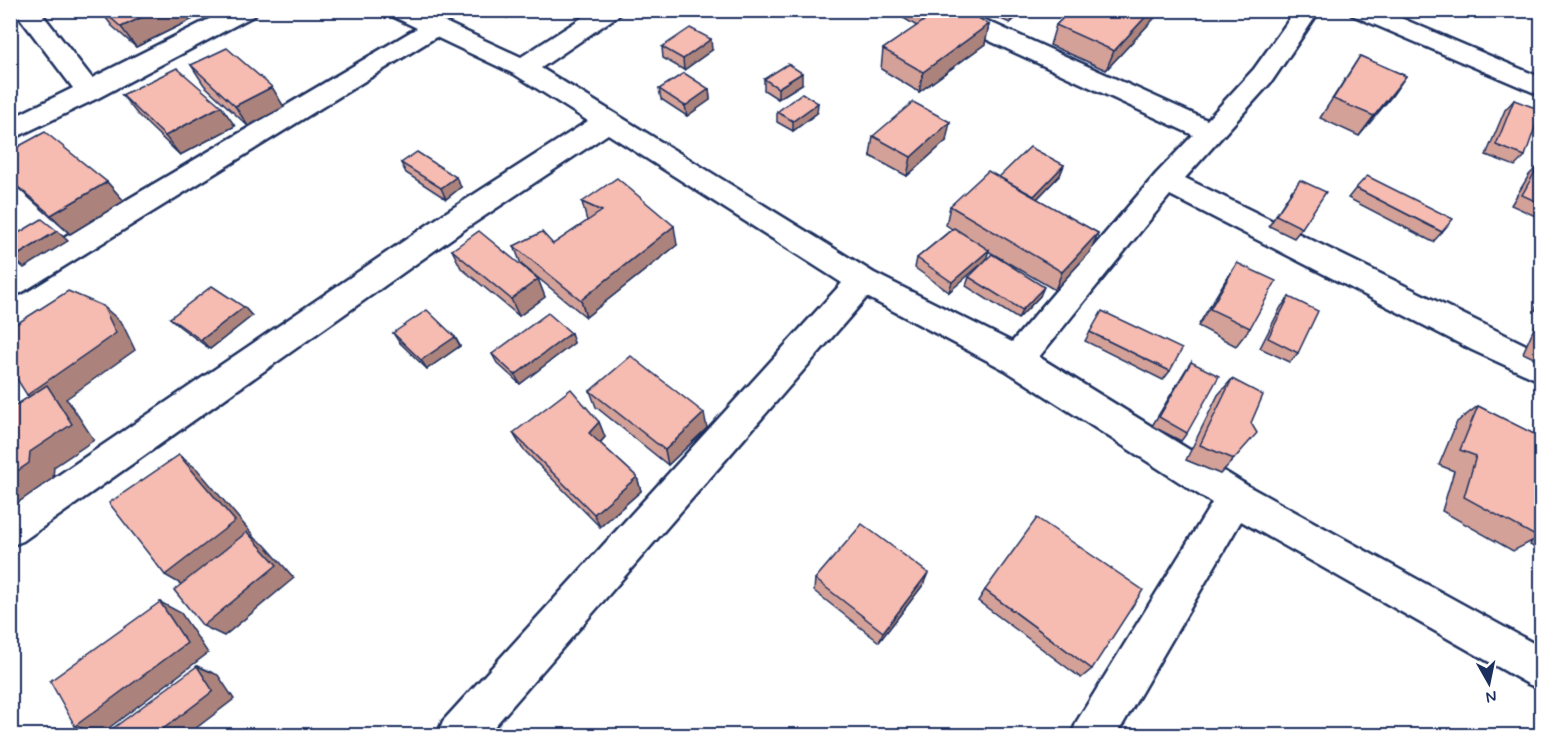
<svg xmlns="http://www.w3.org/2000/svg" width="1552" height="746" font-family="Mynerve,sans-serif">
	<style>
		.lines { fill: none; stroke-linecap: round; stroke-linejoin: round }
		.street-casing { stroke: #1b2f5e; stroke-width: 5 }
		.street { fill: #fff; fill-rule: evenodd }
		.wall { fill: #d4a198; stroke: #1b2f5e; stroke-width: 1.5 }
		.shaded-wall { fill: #ac837c; stroke: #1b2f5e; stroke-width: 1.5 }
		.building { fill: #f6bbb1; stroke: #1b2f5e; stroke-width: 1.5 }
	</style>
	<rect width="100%" height="100%" fill="#fff"/>
	<filter id="ink" filterUnits="userSpaceOnUse"><feTurbulence type="fractalNoise" baseFrequency=".0167" numOctaves="2"/><feDisplacementMap in="SourceGraphic" scale="12" xChannelSelector="R" yChannelSelector="G"/><feConvolveMatrix kernelMatrix="1 2 1 2 8 2 1 2 1" color-interpolation-filters="sRGB"/></filter>
	<g filter="url(#ink)">
		<g class="lines">
			<defs>
				<g id="street">
					<polygon points="14,10 39,10 92,78 227,10 259,10 255,15 98,98 10,140 10,119 73,88"/>
					<polygon points="386,10 419,10 521,57 594,10 623,10 619,15 541,68 874,273 1012,342 1156,174 1193,135 934,15 930,10 963,10 1207,120 1254,69 1296,10 1320,10 1272,81 1185,178 1542,353 1542,382 1472,350 1170,195 1039,357 1248,486 1542,648 1542,690 1528,684 1241,521 1116,736 1071,736 1077,721 1212,503 1005,370 867,297 486,736 437,736 443,721 842,283 608,134 465,229 23,541 10,546 10,508 445,213 588,121 514,74 436,37 21,293 10,296 10,269 417,28 390,15"/>
					<polygon points="1348,10 1382,10 1542,78 1542,96 1352,15"/>
				</g>
			</defs>
			<use href="#street" class="street-casing"/>
			<use href="#street" class="street"/>
		</g>
		<g class="wall">
			<polygon points="100,10 211,10 136,47 112,26"/>
			<polygon points="497,10 523,10 507,18"/>
			<polygon points="743,10 765,10 756,17"/>
			<polygon points="895,10 964,10 989,24 985,44 919,92 881,69 883,49 917,26 895,13"/>
			<polygon points="981,10 1025,10 1010,23"/>
			<polygon points="1071,10 1162,10 1106,70 1050,45 1056,25"/>
			<polygon points="662,47 712,50 684,70 663,58"/>
			<polygon points="1360,56 1406,76 1359,136 1320,118"/>
			<polygon points="191,65 284,107 248,126 204,85"/>
			<polygon points="764,79 802,84 778,99 764,90"/>
			<polygon points="659,89 709,89 710,100 687,116 661,99"/>
			<polygon points="122,95 235,126 180,155 138,115"/>
			<polygon points="1514,100 1525,156 1515,166 1486,155 1505,110"/>
			<polygon points="777,112 817,113 793,131 777,122"/>
			<polygon points="873,136 946,141 907,176 870,156"/>
			<polygon points="10,151 107,182 124,201 70,234 10,181"/>
			<polygon points="401,163 461,187 446,199 406,173"/>
			<polygon points="1064,165 1060,175 1037,199 1098,233 1090,252 1055,290 988,251 949,292 915,268 917,258 952,229 946,225 950,206 999,177"/>
			<polygon points="1539,165 1542,166 1542,219 1511,205 1529,175"/>
			<polygon points="1356,188 1442,232 1433,242 1348,198"/>
			<polygon points="1292,190 1302,228 1294,238 1269,226"/>
			<polygon points="582,202 677,245 586,317 521,264 514,246 553,244 587,221"/>
			<polygon points="452,250 538,279 545,297 519,316 461,268"/>
			<polygon points="1237,263 1250,328 1236,346 1198,326 1225,281"/>
			<polygon points="969,277 1040,296 1018,319 966,286"/>
			<polygon points="1542,292 1542,362 1523,353 1541,312 1535,310"/>
			<polygon points="1289,297 1298,353 1290,362 1260,348 1281,307"/>
			<polygon points="244,307 252,316 210,349 180,327 170,318"/>
			<polygon points="1090,332 1170,371 1163,380 1085,341"/>
			<polygon points="393,333 455,337 460,346 427,369 399,342"/>
			<polygon points="571,333 574,343 520,384 497,363 492,354"/>
			<polygon points="1191,362 1187,433 1181,441 1152,426 1185,371"/>
			<polygon points="1232,379 1234,459 1220,474 1186,460 1218,395"/>
			<polygon points="590,391 707,428 668,465 596,407"/>
			<polygon points="1478,406 1542,438 1542,552 1530,545 1532,541 1513,551 1442,511 1454,471 1439,465 1457,422"/>
			<polygon points="599,422 605,437 600,443 637,477 641,491 600,527 522,448 513,433"/>
			<polygon points="815,579 923,585 879,642 814,591"/>
			<polygon points="985,590 1092,669 1081,678 978,601"/>
		</g>
		<g class="shaded-wall">
			<polygon points="157,10 211,10 136,47 121,27"/>
			<polygon points="505,10 523,10 507,18"/>
			<polygon points="755,10 765,10 756,17"/>
			<polygon points="1013,10 1025,10 1010,23"/>
			<polygon points="1152,10 1162,10 1106,70 1114,51"/>
			<polygon points="989,24 985,44 919,92 923,72"/>
			<polygon points="711,39 712,50 684,70 683,59"/>
			<polygon points="802,73 802,84 778,99 778,88"/>
			<polygon points="1406,76 1392,96 1359,136 1374,116"/>
			<polygon points="272,87 284,107 248,126 235,106"/>
			<polygon points="709,89 710,100 687,116 685,106"/>
			<polygon points="818,103 817,113 793,131 793,121"/>
			<polygon points="221,106 235,126 180,155 165,136"/>
			<polygon points="950,122 946,141 907,176 911,157"/>
			<polygon points="1064,165 1060,175 1030,206 1034,196"/>
			<polygon points="456,177 461,187 446,199 441,188"/>
			<polygon points="107,182 124,201 70,234 51,215"/>
			<polygon points="674,226 677,245 586,317 581,300"/>
			<polygon points="57,231 68,241 24,268 13,258"/>
			<polygon points="1098,233 1090,252 1055,290 1062,272"/>
			<polygon points="989,250 986,260 949,292 952,282"/>
			<polygon points="538,279 545,297 519,316 511,299"/>
			<polygon points="1044,287 1040,296 1018,319 1022,310"/>
			<polygon points="103,306 122,323 135,350 66,399 69,402 94,440 54,467 53,478 13,506 10,504 10,476 49,411 27,395"/>
			<polygon points="244,307 252,316 210,349 201,340"/>
			<polygon points="571,333 574,343 520,384 515,375"/>
			<polygon points="455,337 460,346 427,369 421,360"/>
			<polygon points="704,413 707,428 668,465 665,450"/>
			<polygon points="599,422 605,437 595,448 589,433"/>
			<polygon points="179,455 197,469 253,535 252,536 265,545 294,578 224,636 203,626 186,587 165,575"/>
			<polygon points="637,477 641,491 600,527 594,514"/>
			<polygon points="928,573 923,585 879,642 883,632"/>
			<polygon points="160,602 181,613 208,653 101,734 75,726"/>
			<polygon points="197,666 218,675 234,699 187,735 155,735"/>
		</g>
		<g class="building">
			<polygon points="102,10 157,10 121,27"/>
			<polygon points="910,10 940,10 926,20"/>
			<polygon points="940,10 964,10 989,24 923,72 883,49"/>
			<polygon points="1071,10 1152,10 1114,51 1056,25"/>
			<polygon points="690,28 711,39 683,59 662,47"/>
			<polygon points="227,48 272,87 235,106 191,65"/>
			<polygon points="1360,56 1406,76 1374,116 1333,99"/>
			<polygon points="788,64 802,73 778,88 764,79"/>
			<polygon points="177,68 221,106 165,136 122,95"/>
			<polygon points="684,73 709,89 685,106 659,89"/>
			<polygon points="802,93 818,103 793,121 777,112"/>
			<polygon points="1514,100 1541,110 1525,156 1496,145"/>
			<polygon points="913,102 950,122 911,157 873,136"/>
			<polygon points="45,132 107,182 51,215 10,180 10,151"/>
			<polygon points="1030,147 1064,165 1034,196 999,177"/>
			<polygon points="417,152 456,177 441,188 401,163"/>
			<polygon points="1539,165 1542,166 1542,204 1522,195"/>
			<polygon points="988,171 1098,233 1062,272 950,206"/>
			<polygon points="1367,176 1453,219 1442,232 1356,188"/>
			<polygon points="617,178 674,226 581,300 514,246 542,232 553,244 602,211 582,202"/>
			<polygon points="1300,180 1326,192 1302,228 1276,215"/>
			<polygon points="42,219 57,231 13,258 10,256 10,238"/>
			<polygon points="954,228 989,250 952,282 917,258"/>
			<polygon points="479,231 538,279 511,299 452,250"/>
			<polygon points="992,254 1044,287 1022,310 969,277"/>
			<polygon points="1237,263 1276,281 1250,328 1210,309"/>
			<polygon points="212,286 244,307 201,340 170,318"/>
			<polygon points="68,291 103,306 116,333 27,395 10,368 10,328"/>
			<polygon points="1289,297 1318,311 1298,353 1268,338"/>
			<polygon points="427,310 455,337 421,360 393,333"/>
			<polygon points="1102,311 1182,349 1170,371 1090,332"/>
			<polygon points="548,313 571,333 515,375 492,354"/>
			<polygon points="631,356 704,413 665,450 590,391"/>
			<polygon points="1191,362 1219,376 1187,433 1159,417"/>
			<polygon points="1232,379 1263,395 1251,423 1257,433 1234,459 1200,445"/>
			<polygon points="47,385 72,424 30,452 29,463 10,476 10,409"/>
			<polygon points="571,389 599,422 589,433 637,477 594,514 513,433"/>
			<polygon points="1478,406 1542,438 1542,531 1539,538 1464,497 1476,456 1460,450"/>
			<polygon points="179,455 235,521 165,575 109,503"/>
			<polygon points="1037,518 1143,590 1092,669 985,590"/>
			<polygon points="862,524 928,573 883,632 815,579"/>
			<polygon points="247,532 277,565 203,626 174,590"/>
			<polygon points="160,602 187,643 75,726 50,681"/>
			<polygon points="197,666 213,691 155,735 104,735"/>
		</g>
	</g>
	<rect width="1552" height="746" fill="none" stroke="#fff" stroke-width="36"/>
	<rect x="18" y="18" width="1516" height="710" fill="none" stroke="#1b2f5e" stroke-width="2" filter="url(#ink)"/>
	<g transform="translate(1489 683) rotate(171)" stroke="#ffffff" stroke-width="4.5" paint-order="stroke">
	<path d="M0-4.5L10 22L0 15L-10 22Z" fill="#1b2f5e"/>
	<text y="-9" font-size="16" font-weight="bold" text-anchor="middle" fill="#1b2f5e">N</text>
	</g>
</svg>
